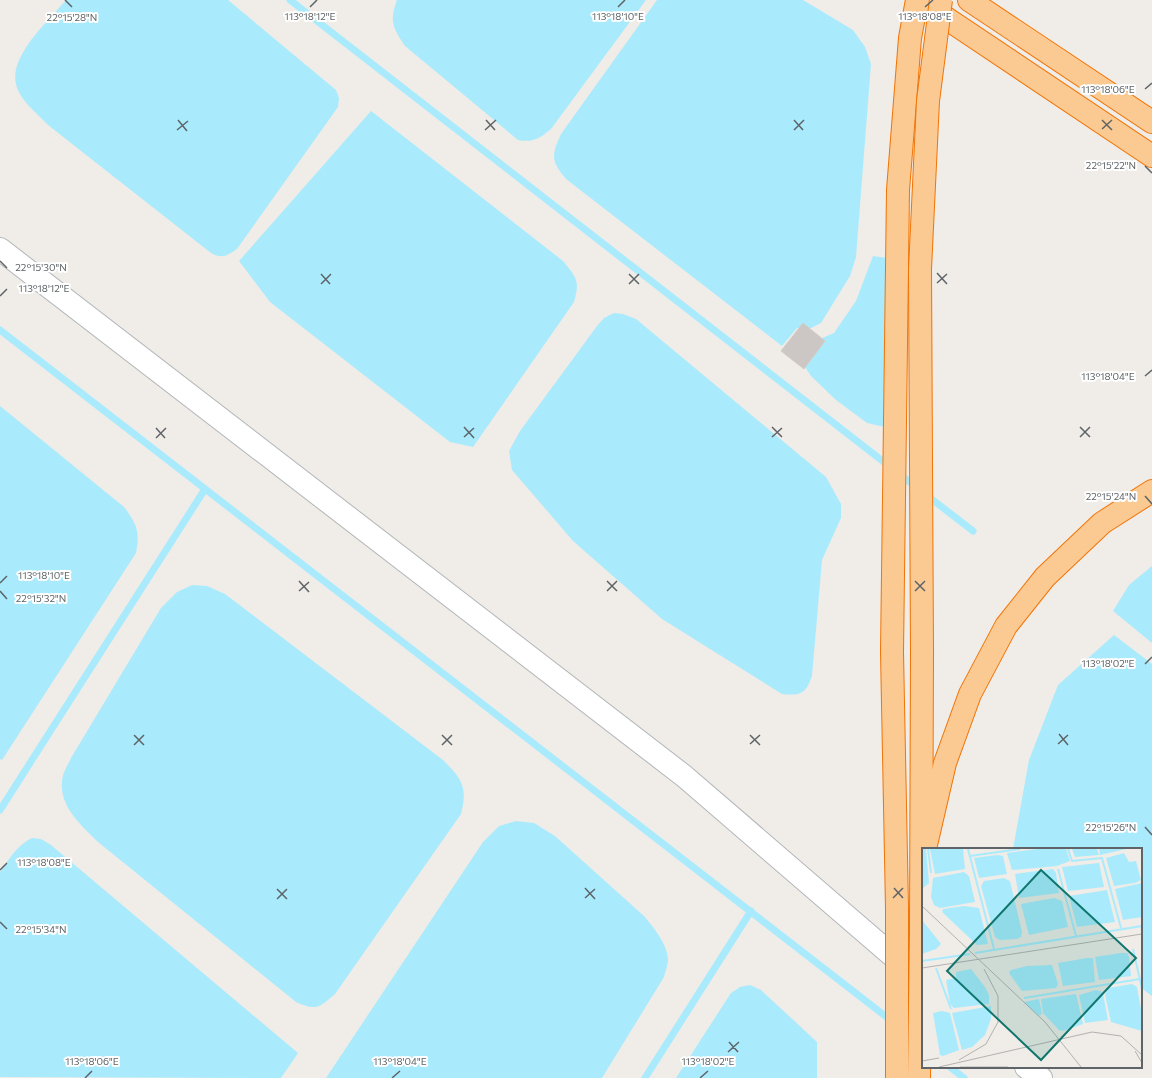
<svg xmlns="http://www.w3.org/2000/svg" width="1152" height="1078" font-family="Commissioner,sans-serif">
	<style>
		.water { fill: #a9ebfd }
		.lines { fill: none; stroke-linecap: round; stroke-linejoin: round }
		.stream { stroke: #a9ebfd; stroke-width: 7 }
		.building { fill: #ccc7c4; stroke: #d5ccc5 }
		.minor-casing { stroke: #b2b6b9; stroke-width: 24 }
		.motorway-casing { stroke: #f17405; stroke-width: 24 }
		.minor { stroke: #fff; stroke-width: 22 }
		.motorway { stroke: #fbca93; stroke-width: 22 }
		.motorway-bridge-casing { stroke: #f17405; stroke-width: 24; stroke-linecap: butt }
		.motorway-bridge { stroke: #fbca93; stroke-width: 22 }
		.ticks { fill: none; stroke: #5e6467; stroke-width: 1.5 }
		.inset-river { fill: none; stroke: #a9ebfd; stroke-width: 2 }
		.inset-road { fill: none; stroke: #b2b2b0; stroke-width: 1 }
		.view { fill: #0f766e; fill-opacity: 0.15; stroke: #0f766e; stroke-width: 2 }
		.inset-edge { fill: none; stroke: #5e6467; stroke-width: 2 }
		.ticks-label { font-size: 10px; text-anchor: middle; fill: #5e6467; stroke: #fff; stroke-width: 4; stroke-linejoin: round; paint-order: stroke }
	</style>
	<rect width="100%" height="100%" fill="#f0ece7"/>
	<g class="water">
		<path d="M 66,0 L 228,0 L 336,90 L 339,98 L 338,107 L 237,249 C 227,256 222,259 211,253 L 48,125 C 37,113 20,101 16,84 C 9,56 49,20 66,0 Z"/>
		<path d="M 397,0 L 646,0 L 551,129 C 540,138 533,143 518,140 L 405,46 C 393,28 389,21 397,0 Z"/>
		<path d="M 657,0 L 803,0 L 853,30 L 865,47 L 871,64 L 856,257 L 850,276 L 821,323 L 811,328 L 797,328 L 782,346 L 566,179 C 551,161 551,156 561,134 Z"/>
		<path d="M 371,111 L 563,261 C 577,278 580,281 574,302 L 473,447 L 450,442 L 270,302 L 239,261 Z"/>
		<polygon points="873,256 902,260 902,431 867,423 836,400 811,376 799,358 808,344 834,333 856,301"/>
		<path d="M 614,313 L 623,314 L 636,319 L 826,477 L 841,504 L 841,518 L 822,560 L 812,676 C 806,694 800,696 782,694 L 662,619 L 573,541 L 512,470 L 509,451 L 520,431 L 597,326 L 604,318 Z"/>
		<path d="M 0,406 L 124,507 C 137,524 140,532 136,553 L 2,760 L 0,759 Z"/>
		<polygon points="1152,566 1152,643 1113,611 1129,585"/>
		<path d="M 192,585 L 207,586 L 225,594 L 443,760 C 462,779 468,787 461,814 L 335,994 C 319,1008 316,1011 296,1002 L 98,842 C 80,824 56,804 63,775 C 65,769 69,763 71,758 L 161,608 L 177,592 Z"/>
		<polygon points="1114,635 1152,664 1152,996 1141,988 1141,849 1013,849 1029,760 1058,685"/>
		<path d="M 516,821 L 534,823 L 555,836 L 644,916 C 653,927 667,943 668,959 C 668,965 665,972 664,977 L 602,1078 L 326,1078 L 483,842 L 499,826 Z"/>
		<path d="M 32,838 L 41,839 L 51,845 L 298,1053 L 281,1078 L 0,1077 L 0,872 C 9,859 17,845 32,838 Z"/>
		<polygon points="750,985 761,990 817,1042 817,1078 676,1078 731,993 740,987"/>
	</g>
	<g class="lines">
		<g class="stream">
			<polyline points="290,0 916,487"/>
			<polyline points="0,330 893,1022"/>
			<polyline points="925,494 973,531"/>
			<polyline points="0,810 205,489"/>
			<polyline points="950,1067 964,1078"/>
			<polyline points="645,1078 751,911"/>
		</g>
	</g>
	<polygon class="building" points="803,323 825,341 804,369 781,351"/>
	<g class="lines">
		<defs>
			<g id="minor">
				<polyline points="0,249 684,776 923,982"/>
				<polyline points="1026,1067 1041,1078"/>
			</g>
			<g id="motorway">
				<polyline points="969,0 1152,122"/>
				<polyline points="925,4 1152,156"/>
				<polyline points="925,849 945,763 970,694 1006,626 1045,577 1102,523 1152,491"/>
				<polyline points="897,908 892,652 898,190 910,38 917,0"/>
				<polyline points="921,929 922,652"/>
			</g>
		</defs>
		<use href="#minor" class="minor-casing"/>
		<use href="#motorway" class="motorway-casing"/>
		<use href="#minor" class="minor"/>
		<use href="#motorway" class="motorway"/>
		<defs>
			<g id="motorway-bridge">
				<polyline points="922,652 920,269 928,101 941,0"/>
				<polyline points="897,1078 897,908"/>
				<polyline points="919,1078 921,929"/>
			</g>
		</defs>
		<use href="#motorway-bridge" class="motorway-bridge-casing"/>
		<use href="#motorway-bridge" class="motorway-bridge"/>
	</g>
	<path class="ticks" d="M 65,0 L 72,7M 310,7 L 317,0M 618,7 L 625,0M 925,7 L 933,0M 1145,89 L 1152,83M 178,120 L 187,131M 486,120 L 495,130M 794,120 L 803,130M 1102,120 L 1112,130M 1102,129 L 1112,120M 177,130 L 188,121M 485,130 L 496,120M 794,130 L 804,120M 1145,166 L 1152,173M 0,261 L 7,268M 937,273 L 947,284M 321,274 L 330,284M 629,274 L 639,284M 937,283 L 947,274M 321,284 L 331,274M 629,284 L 639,274M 0,296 L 7,289M 1145,376 L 1152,370M 464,427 L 474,438M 772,427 L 782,437M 1080,427 L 1090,437M 156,428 L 165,438M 464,437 L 474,428M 772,437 L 782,428M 1080,437 L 1090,427M 156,438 L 166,428M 1145,496 L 1152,504M 299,581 L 309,592M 607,581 L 617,591M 915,581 L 925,591M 0,583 L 7,576M 0,591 L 7,599M 299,591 L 309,582M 607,591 L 617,581M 915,591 L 925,581M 1145,664 L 1152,657M 1059,734 L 1068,745M 134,735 L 144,745M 442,735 L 452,745M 750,735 L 760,745M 750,744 L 760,735M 1058,744 L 1068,735M 134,745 L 144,735M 442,745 L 452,735M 1145,827 L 1152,835M 0,870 L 7,863M 585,888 L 595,899M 894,888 L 903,898M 277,889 L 287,899M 585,898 L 595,889M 893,898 L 903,888M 277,899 L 287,889M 0,922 L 7,929M 729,1042 L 738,1052M 728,1052 L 739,1042M 85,1078 L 92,1071M 392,1078 L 400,1071M 700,1078 L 708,1071"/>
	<g transform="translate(922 848)">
		<rect width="220" height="220" fill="#f0ece7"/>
		<path d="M 0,1 L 4,1 L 7,35 L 0,41 ZM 8,1 L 41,1 L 43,21 L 13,26 ZM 115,1 L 144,1 L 148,13 L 135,18 L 90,22 L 85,5 ZM 150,1 L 175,1 L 177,7 L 153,9 ZM 177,1 L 204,1 L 178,7 ZM 202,5 L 207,14 L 214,13 L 219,32 L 213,35 L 192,38 L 184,10 ZM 75,7 L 81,8 L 85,26 L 57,30 L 52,10 ZM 177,15 L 182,39 L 146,43 L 140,19 ZM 131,21 L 134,25 L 137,45 L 97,50 L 93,26 ZM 42,24 L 47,28 L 53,54 L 18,60 L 12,57 L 9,49 L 11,30 ZM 82,30 L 88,33 L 100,84 L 99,89 L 95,91 L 78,92 L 73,89 L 59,38 L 62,33 ZM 220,35 L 220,69 L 201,72 L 193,41 ZM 185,42 L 193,74 L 155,79 L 147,48 ZM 132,50 L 140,53 L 146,79 L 107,87 L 99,56 ZM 42,58 L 57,60 L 66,96 L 55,97 L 20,64 L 21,61 ZM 0,72 L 19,96 L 14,101 L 0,106 ZM 199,105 L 205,105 L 207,109 L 209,128 L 177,132 L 173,109 ZM 165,110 L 171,110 L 173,134 L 141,138 L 136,115 ZM 130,117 L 136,136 L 134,140 L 100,143 L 87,125 L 89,122 L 105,118 ZM 49,121 L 63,139 L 67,147 L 67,156 L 32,160 L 28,156 L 24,132 L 34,130 L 34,124 ZM 210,136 L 215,139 L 220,166 L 220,183 L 189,174 L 183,147 L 186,140 ZM 174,142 L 179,143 L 181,146 L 186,172 L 163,175 L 157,147 ZM 154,146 L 161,176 L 141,183 L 137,182 L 121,165 L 119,151 ZM 117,151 L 120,166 L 117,168 L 102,154 ZM 69,158 L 69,171 L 63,187 L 50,199 L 40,202 L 30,165 ZM 20,163 L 28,165 L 37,202 L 21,208 L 18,207 L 11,165 Z" fill="#a9ebfd"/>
		<path class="inset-river" d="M 6,1 L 9,25M 46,1 L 72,101M 146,1 L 150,13 L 180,10 L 199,80M 48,8 L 98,1M 136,21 L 154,88M 211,101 L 220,141M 53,105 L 220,78M 0,113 L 48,106M 14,120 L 29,161M 102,150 L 218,131"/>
		<path class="inset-road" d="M 0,58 L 123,174 L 159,219M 0,120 L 220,86M 213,203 L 220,215M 37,212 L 64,196 L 76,174 L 76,148 L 62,121M 0,213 L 17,210M 17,219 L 170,184 L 199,188 L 220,207M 38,219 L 86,219"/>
		<path class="view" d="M 119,22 L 214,110 L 119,212 L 25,123 Z"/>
		<rect width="220" height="220" class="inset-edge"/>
	</g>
	<g class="ticks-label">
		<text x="310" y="20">113°18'12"E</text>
		<text x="618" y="20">113°18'10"E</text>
		<text x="925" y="20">113°18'08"E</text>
		<text x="72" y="21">22°15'28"N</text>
		<text x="1108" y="93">113°18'06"E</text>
		<text x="1111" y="169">22°15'22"N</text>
		<text x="41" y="271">22°15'30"N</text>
		<text x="44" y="292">113°18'12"E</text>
		<text x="1108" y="380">113°18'04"E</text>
		<text x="1111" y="500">22°15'24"N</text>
		<text x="44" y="579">113°18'10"E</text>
		<text x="41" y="602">22°15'32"N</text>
		<text x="1108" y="667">113°18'02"E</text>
		<text x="1111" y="831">22°15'26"N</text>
		<text x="44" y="866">113°18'08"E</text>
		<text x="41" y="933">22°15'34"N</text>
		<text x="92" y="1065">113°18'06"E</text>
		<text x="400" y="1065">113°18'04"E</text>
		<text x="708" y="1065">113°18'02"E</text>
	</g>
</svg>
